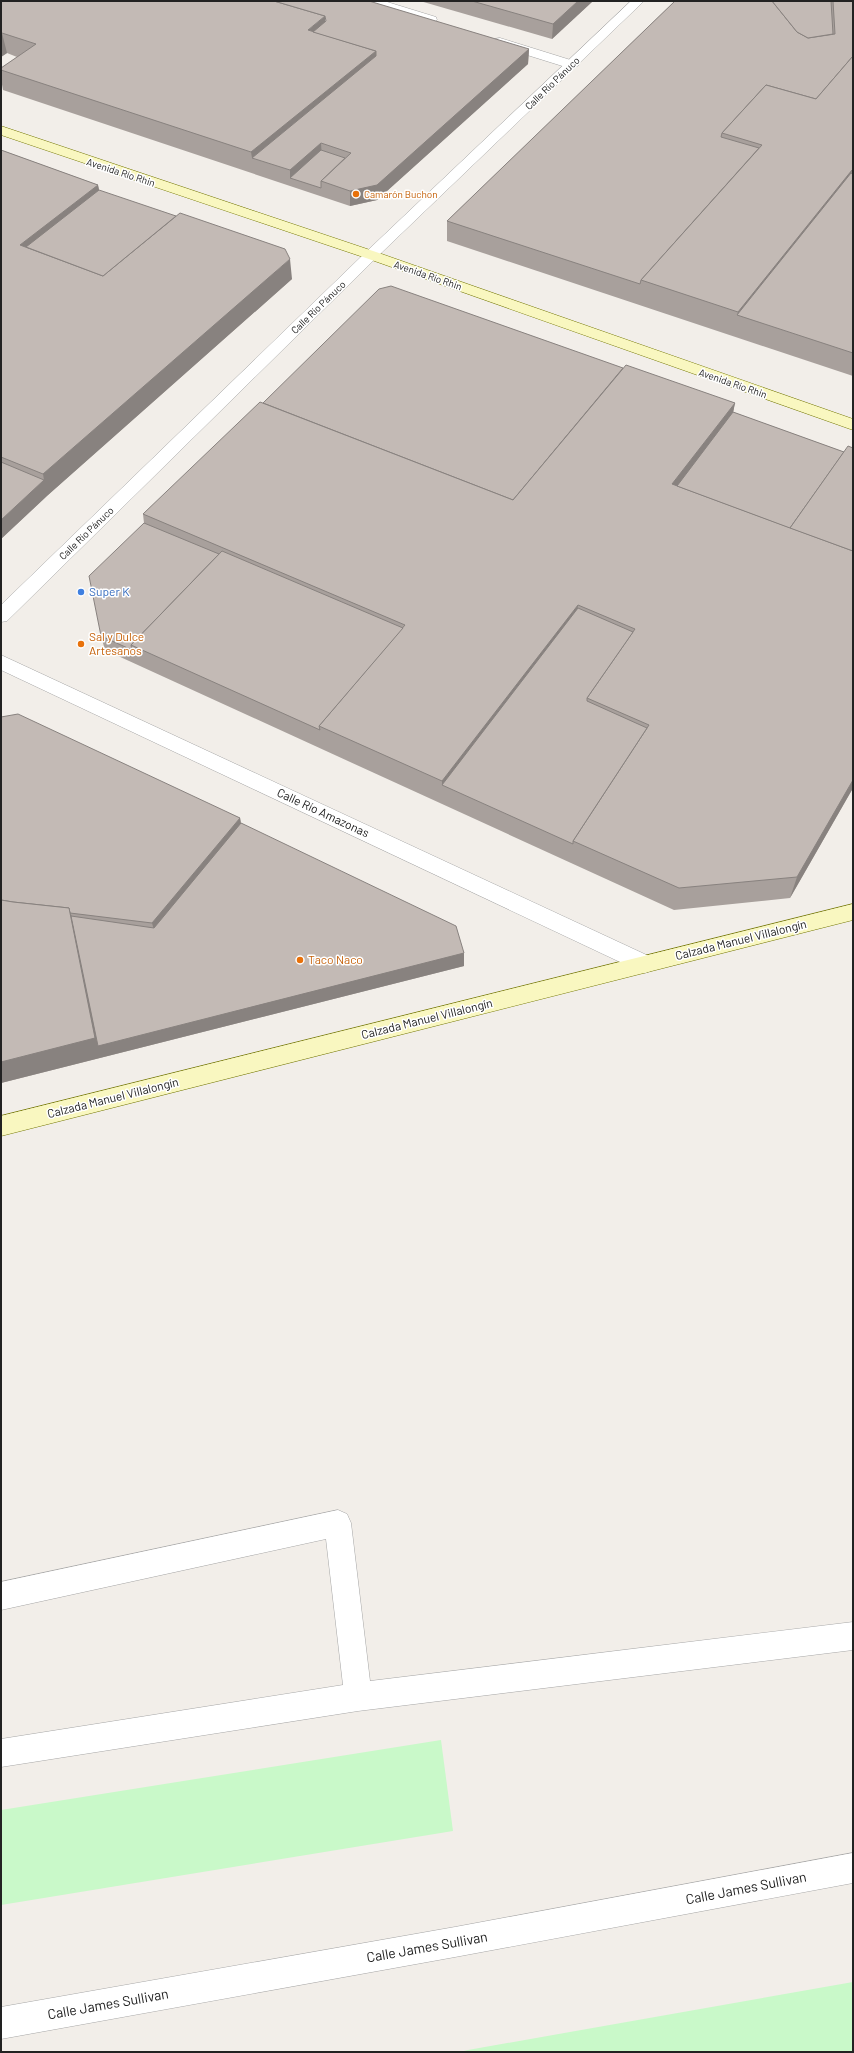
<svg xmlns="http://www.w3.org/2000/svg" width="854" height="2053" font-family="Barlow,sans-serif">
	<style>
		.park { fill: #c9f9c9 }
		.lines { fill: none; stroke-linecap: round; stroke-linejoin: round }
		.lane-casing { stroke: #a6a6a6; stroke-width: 1 }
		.street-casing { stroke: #a6a6a6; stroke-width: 1 }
		.secondary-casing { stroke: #777a08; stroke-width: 1 }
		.lane { fill: #fff; fill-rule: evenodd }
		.street { fill: #fff; fill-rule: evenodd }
		.secondary { fill: #f9f7c0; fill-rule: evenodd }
		.wall { fill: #a8a09c }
		.shaded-wall { fill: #88827f }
		.building { fill: #c3bab5; stroke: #88827f }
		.food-dot { fill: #e8710a; stroke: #fff; stroke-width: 1.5 }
		.shop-dot { fill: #3f7fe0; stroke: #fff; stroke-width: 1.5 }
		.labels { text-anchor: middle; stroke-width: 3; stroke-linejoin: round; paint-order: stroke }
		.far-street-label { font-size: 10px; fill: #222; stroke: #fff }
		.far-food-label { font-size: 10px; fill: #c56008; stroke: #fff; text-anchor: start }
		.shop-label { font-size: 12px; fill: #366cbe; stroke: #fff; text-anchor: start }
		.food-label { font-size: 12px; fill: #c56008; stroke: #fff; text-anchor: start }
		.street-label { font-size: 12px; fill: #222; stroke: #fff }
		.near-street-label { font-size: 14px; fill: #222; stroke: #fff }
	</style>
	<rect width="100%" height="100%" fill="#f2eee9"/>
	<g class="park">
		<polygon points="441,1740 453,1831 1,1905 1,1810"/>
		<polygon points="853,1982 853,2052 460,2052 468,2050"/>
	</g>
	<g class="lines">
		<defs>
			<g id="lane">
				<polygon points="365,1 384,1 436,17 437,20 431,24 426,23 367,4"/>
				<polygon points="500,38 577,62 579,65 572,69 495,45 493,42 495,39"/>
				<polygon points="338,1510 347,1514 351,1523 370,1681 853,1622 853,1650 358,1711 1,1767 1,1739 343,1685 326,1539 1,1610 1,1582"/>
				<polygon points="853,1853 853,1883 455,1957 1,2039 1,2007 455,1927"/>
			</g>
			<g id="street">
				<polygon points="631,1 644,1 376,258 7,621 1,622 1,605 366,252"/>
				<polygon points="1,655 653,958 656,964 653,970 645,973 637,970 1,670"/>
			</g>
			<g id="secondary">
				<polygon points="1,126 376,252 853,419 853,430 366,258 1,135"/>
				<polygon points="853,904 853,920 1,1136 1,1116"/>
			</g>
		</defs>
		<use href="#lane" class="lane-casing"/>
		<use href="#street" class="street-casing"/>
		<use href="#secondary" class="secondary-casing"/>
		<use href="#lane" class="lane"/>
		<use href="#street" class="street"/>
		<use href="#secondary" class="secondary"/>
	</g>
	<g class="wall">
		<polygon points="1,1 529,49 528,64 377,200 350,206 3,90 1,79 1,68 17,57 7,53 1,57"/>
		<polygon points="420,1 593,1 552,39"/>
		<polygon points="675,1 853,1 853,376 447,241 447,221"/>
		<polygon points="1,150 98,185 99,190 292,279 48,495 1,539"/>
		<polygon points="623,368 735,403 733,412 844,452 853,448 853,788 790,898 674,910 105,650 101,636 144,523 143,514 263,403"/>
		<polygon points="1,717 240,818 241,823 464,953 464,966 1,1083"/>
	</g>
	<g class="shaded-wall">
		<polygon points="578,1 593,1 552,39 553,24"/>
		<polygon points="325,16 326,36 308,30"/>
		<polygon points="2,33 7,53 1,57 1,34"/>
		<polygon points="529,49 528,64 377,200 350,206 350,191"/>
		<polygon points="376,51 376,71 252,158 251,152"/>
		<polygon points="321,143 322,159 290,178 290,170"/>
		<polygon points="852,170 846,194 737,315 738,312"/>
		<polygon points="98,185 102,205 37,257 20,245"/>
		<polygon points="290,259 292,279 48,495 1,539 1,520 44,480 43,474"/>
		<polygon points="735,403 730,428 678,496 672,484"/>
		<polygon points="578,605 576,628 442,785 442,781"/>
		<polygon points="853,780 853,788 790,898 797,877"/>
		<polygon points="240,818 243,837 157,941 152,923"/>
		<polygon points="69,908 76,930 464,953 464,966 1,1083 1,1062"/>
	</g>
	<g class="building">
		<polygon points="1,1 274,1 325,16 308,30 376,51 251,152 1,70 1,68 36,44 2,33 1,34"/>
		<polygon points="274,1 369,1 529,49 377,185 350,191 321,181 351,153 321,143 290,170 252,158 376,56 376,51 313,32 326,21 325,16"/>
		<polygon points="472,1 578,1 553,24"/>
		<polygon points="675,1 772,1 797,32 808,38 835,34 833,1 853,1 853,56 816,99 766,85 722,133 721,137 759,148 641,280 640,284 447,221"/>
		<polygon points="772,1 831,1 833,34 808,38 797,32"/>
		<polygon points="853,56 853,170 852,170 738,312 641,280 762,145 722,133 766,85 816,99"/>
		<polygon points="1,150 98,185 20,245 103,276 180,213 285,249 290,259 43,474 1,457"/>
		<polygon points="321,150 345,158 321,181 321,188 290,178"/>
		<polygon points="851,173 853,174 853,353 737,315"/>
		<polygon points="99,190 176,216 103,276 26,247"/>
		<polygon points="391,286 623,368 513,500 263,403 379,289"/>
		<polygon points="626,365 735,403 672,484 853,551 853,780 797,877 679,888 573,841 649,725 587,698 635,629 578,605 442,781 319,726 405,625 143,514 260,402 513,500"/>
		<polygon points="733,412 844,452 790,528 677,486"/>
		<polygon points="848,446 853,448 853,551 790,528"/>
		<polygon points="1,462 44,480 1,520"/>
		<polygon points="144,523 219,554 131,645 132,650 101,636 89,576"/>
		<polygon points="222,551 403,628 319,726 320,730 131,645"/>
		<polygon points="578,608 633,632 587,698 587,701 647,728 573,841 573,844 442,785"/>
		<polygon points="18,714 240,818 152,923 70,913 69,908 13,902 1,900 1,717"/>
		<polygon points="241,823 456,926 464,953 98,1046 71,916 154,928"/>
		<polygon points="1,900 13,902 69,908 95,1038 1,1062"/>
	</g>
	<g class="food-dot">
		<circle cx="356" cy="194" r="4"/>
		<circle cx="81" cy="644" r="4"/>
		<circle cx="300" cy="960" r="4"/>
	</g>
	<circle class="shop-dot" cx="81" cy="592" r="4"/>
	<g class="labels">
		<g class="far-street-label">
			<text transform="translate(552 83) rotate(-44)" y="4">Calle Río Pánuco</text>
			<text transform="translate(121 172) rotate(18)" y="4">Avenida Río Rhin</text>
			<text transform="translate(428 275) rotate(19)" y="4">Avenida Río Rhin</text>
			<text transform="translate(318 307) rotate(-44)" y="4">Calle Río Pánuco</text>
			<text transform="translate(733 383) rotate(19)" y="4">Avenida Río Rhin</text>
			<text transform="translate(86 533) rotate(-44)" y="4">Calle Río Pánuco</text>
		</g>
		<g class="far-food-label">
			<text x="364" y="198">Camarón Buchon</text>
		</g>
		<g class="shop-label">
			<text x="89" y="596">Super K</text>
		</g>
		<g class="food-label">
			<text x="89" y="641">Sal y Dulce<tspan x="89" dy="14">Artesanos</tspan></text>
			<text x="308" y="964">Taco Naco</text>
		</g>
		<g class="street-label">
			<text transform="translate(323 813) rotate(25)" y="4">Calle Río Amazonas</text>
			<text transform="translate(741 940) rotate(-14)" y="4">Calzada Manuel Villalongín</text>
			<text transform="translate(427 1019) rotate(-14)" y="4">Calzada Manuel Villalongín</text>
			<text transform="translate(113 1098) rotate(-14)" y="4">Calzada Manuel Villalongín</text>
		</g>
		<g class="near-street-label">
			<text transform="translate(746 1888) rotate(-11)" y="5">Calle James Sullivan</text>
			<text transform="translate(427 1947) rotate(-10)" y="5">Calle James Sullivan</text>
			<text transform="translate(108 2004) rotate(-10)" y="5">Calle James Sullivan</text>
		</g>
	</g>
	<rect width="854" height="2053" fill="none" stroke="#222222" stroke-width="4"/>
</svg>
